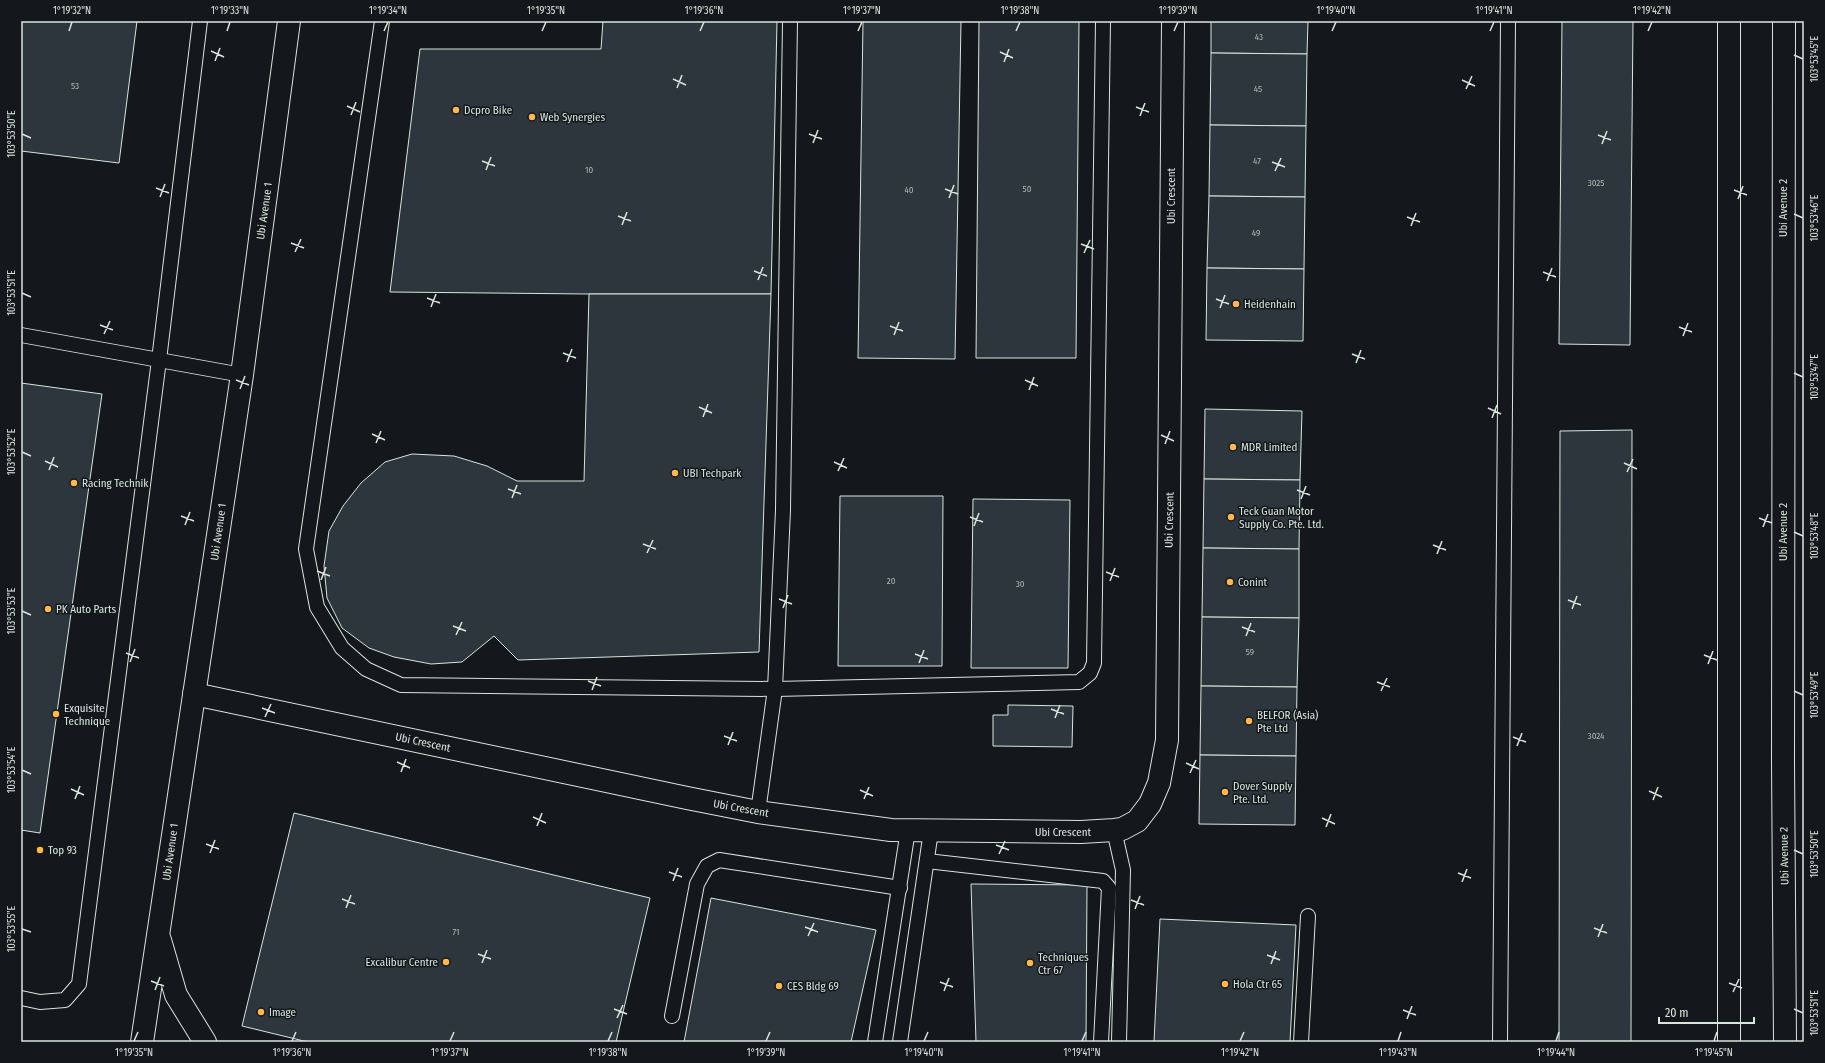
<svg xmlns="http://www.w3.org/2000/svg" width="1825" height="1063" font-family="'Fira Sans Condensed',sans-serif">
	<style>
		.building { fill: #2c363c; stroke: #d8e6dc }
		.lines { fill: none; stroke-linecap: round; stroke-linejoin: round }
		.service-casing { stroke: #d8e6dc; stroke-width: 16 }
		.minor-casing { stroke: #d8e6dc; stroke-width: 24 }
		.tertiary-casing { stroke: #d8e6dc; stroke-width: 24 }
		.secondary-casing { stroke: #d8e6dc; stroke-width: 24 }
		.service { stroke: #14181c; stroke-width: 14 }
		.minor { stroke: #14181c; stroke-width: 22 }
		.tertiary { stroke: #14181c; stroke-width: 22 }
		.secondary { stroke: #14181c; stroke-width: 22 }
		.ticks { fill: none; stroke: #d8e6dc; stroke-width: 1.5 }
		.poi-dot { fill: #ffb74d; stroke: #14181c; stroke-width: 1.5 }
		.labels { text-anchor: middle; stroke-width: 3; stroke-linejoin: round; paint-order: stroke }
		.number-label { font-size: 9px; fill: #adbab4 }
		.poi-label { font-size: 11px; fill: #d8e6dc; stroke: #14181c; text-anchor: start }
		.street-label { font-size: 11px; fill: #d8e6dc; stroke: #14181c }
		.neatline { fill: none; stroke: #d8e6dc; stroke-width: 1.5 }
		.ticks-label { font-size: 10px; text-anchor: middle; fill: #d8e6dc }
	</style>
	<rect width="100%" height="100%" fill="#14181c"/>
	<g class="building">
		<polygon points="21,21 137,21 119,163 21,151"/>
		<polygon points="603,21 777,21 771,294 589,294 390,292 420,49 601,49"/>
		<polygon points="863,21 961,21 955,359 858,358"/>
		<polygon points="979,21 1079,21 1076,358 976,358"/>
		<polygon points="1211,21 1308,21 1307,54 1211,53"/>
		<polygon points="1562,21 1633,21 1630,345 1559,344"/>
		<polygon points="1211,53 1307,54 1306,126 1210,125"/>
		<polygon points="1210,125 1306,126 1305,197 1209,196"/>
		<polygon points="1209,196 1305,197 1304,269 1207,268"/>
		<polygon points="1207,268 1304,269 1303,341 1206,340"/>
		<polygon points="589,294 771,294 759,652 518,660 494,636 462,662 431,664 394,657 369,648 342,628 327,598 324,566 329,531 343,506 361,483 385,462 412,454 454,456 487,466 517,481 584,481"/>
		<polygon points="21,383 102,394 40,833 21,830"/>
		<polygon points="1205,409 1302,411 1300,480 1204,479"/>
		<polygon points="1632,430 1631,1042 1559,1042 1560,431"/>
		<polygon points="1204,479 1300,480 1299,549 1203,548"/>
		<polygon points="840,496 943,496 942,666 838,666"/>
		<polygon points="973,499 1070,500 1068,668 971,668"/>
		<polygon points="1203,548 1299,549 1299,618 1202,617"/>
		<polygon points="1202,617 1299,618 1297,687 1201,686"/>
		<polygon points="1201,686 1297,687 1296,756 1200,755"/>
		<polygon points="1008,705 1073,706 1072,747 993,746 993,715 1008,715"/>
		<polygon points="1200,755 1296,756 1295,825 1199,824"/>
		<polygon points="294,813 650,898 616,1042 308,1042 242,1026"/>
		<polygon points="971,884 1087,885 1086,1042 976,1042"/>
		<polygon points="711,898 876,930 851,1042 684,1042"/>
		<polygon points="1160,919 1296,925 1290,1042 1154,1042"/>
	</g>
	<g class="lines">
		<defs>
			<g id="service">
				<polyline points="382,21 306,549 317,607 342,648 366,669 401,685 775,689 1079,682 1090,673 1094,663 1103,21"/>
				<polyline points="21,335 242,375"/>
				<polyline points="758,812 775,689 783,510 790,21"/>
				<polyline points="1114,830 1123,870 1119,1042"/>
				<polyline points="927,861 1103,881 1109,888 1101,1042"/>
				<polyline points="21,998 40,1002 65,1000 79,984 159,360 200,21"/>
				<polyline points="672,1016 697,884 707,866 719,860 900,888"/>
				<polyline points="875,1042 908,830"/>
				<polyline points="900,1042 931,831"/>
				<polyline points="1301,1042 1308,916"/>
				<polyline points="1500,1042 1508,21"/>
			</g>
			<polyline id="minor" points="194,694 687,798 758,812 891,830 1081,832 1114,830 1122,829 1137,821 1150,804 1159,783 1167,740 1173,21"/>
			<g id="tertiary">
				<polyline points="160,940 176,995 205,1042"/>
				<polyline points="142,1042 242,375 289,21"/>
			</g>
			<g id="secondary">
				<polyline points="1729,21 1729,1042"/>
				<polyline points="1784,21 1783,762 1785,1042"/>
			</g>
		</defs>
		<use href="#service" class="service-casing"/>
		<use href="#minor" class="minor-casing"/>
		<use href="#tertiary" class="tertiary-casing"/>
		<use href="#secondary" class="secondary-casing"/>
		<use href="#service" class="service"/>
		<use href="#minor" class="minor"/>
		<use href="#tertiary" class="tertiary"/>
		<use href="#secondary" class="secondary"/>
	</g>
	<path class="ticks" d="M 69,31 L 72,22M 227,31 L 230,22M 384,31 L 388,22M 542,31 L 546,22M 700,31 L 704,22M 858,31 L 862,22M 1016,31 L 1020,22M 1174,31 L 1178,22M 1332,31 L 1336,22M 1490,31 L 1494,22M 1648,31 L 1652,22M 211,51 L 224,57M 1000,52 L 1013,58M 1794,55 L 1803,59M 215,61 L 220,48M 1004,62 L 1009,49M 673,79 L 686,85M 1462,80 L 1475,86M 677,88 L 682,75M 1466,89 L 1472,76M 347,106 L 360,112M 1136,107 L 1149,112M 351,115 L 356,102M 1140,116 L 1145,103M 22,134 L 31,138M 809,134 L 822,139M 1598,135 L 1611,140M 813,143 L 818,130M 1602,144 L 1607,131M 482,161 L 495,166M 1272,162 L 1285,167M 486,170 L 491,157M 1275,171 L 1281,158M 156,188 L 169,193M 945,189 L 958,194M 1734,190 L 1747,195M 160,197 L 165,184M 949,198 L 954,185M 1738,199 L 1743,186M 1794,214 L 1803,218M 618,216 L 631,221M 1407,217 L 1420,222M 622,225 L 627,212M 1411,226 L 1416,213M 291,243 L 304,248M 1081,244 L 1094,249M 295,252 L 301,239M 1084,253 L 1090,240M 754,271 L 767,276M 1543,272 L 1556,277M 758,280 L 763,267M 1547,281 L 1552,268M 22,293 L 31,297M 427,298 L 440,303M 1216,299 L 1229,304M 431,307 L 436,294M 1220,308 L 1225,295M 100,325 L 113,330M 890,326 L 903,331M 1679,327 L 1692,332M 104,334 L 110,321M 894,335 L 899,322M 1683,336 L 1688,323M 563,353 L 576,358M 1352,354 L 1365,359M 567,362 L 572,349M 1356,363 L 1361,350M 1794,373 L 1803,377M 236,380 L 249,385M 1025,380 L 1038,386M 240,389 L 245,376M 1029,390 L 1034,377M 699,407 L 712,413M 1488,408 L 1501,414M 703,417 L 708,404M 1492,418 L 1497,405M 372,434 L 385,440M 1161,435 L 1174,441M 376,443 L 381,431M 1165,444 L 1170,431M 22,452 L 31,456M 45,461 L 58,467M 834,462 L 847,468M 1624,463 L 1637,469M 49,470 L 54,457M 838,471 L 844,458M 1627,472 L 1633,459M 508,489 L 521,494M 1297,490 L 1310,495M 512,498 L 517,485M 1301,499 L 1306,486M 181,516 L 194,521M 970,517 L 983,522M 1759,518 L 1772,523M 185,525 L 190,512M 974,526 L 979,513M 1763,527 L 1768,514M 1794,532 L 1803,536M 643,544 L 656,549M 1433,545 L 1446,550M 647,553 L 653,540M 1437,554 L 1442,541M 317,571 L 330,576M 1106,572 L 1119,577M 321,580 L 326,567M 1110,581 L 1115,568M 779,599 L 792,604M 1568,600 L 1581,605M 783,608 L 788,595M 1572,609 L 1577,596M 22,611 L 31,615M 453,626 L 466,631M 1242,627 L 1255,632M 456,635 L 462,622M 1246,636 L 1251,623M 126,653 L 139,658M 915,654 L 928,659M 1704,655 L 1717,660M 130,662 L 135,649M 919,663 L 924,650M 1708,664 L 1713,651M 588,681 L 601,686M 1377,682 L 1390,687M 592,690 L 597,677M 1381,691 L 1387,678M 1794,691 L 1803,695M 262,708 L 275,713M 1051,709 L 1064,714M 265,717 L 271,704M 1055,718 L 1060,705M 724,736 L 737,741M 1513,737 L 1526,742M 728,745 L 733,732M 1517,746 L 1522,733M 397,762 L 410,768M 1186,763 L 1199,769M 22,770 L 31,774M 401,772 L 406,759M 1190,773 L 1196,760M 71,789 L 84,795M 860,790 L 873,796M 1649,791 L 1662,797M 75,799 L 80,786M 864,799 L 869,787M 1653,800 L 1658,787M 533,817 L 546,823M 1322,818 L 1335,824M 537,826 L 542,813M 1326,827 L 1331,814M 206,844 L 219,849M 996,845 L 1009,850M 1794,850 L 1803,854M 210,853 L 215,840M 999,854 L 1005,841M 669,872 L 682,877M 1458,873 L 1471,878M 673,881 L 678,868M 1462,882 L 1467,869M 342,899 L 355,904M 1131,900 L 1144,905M 346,908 L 351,895M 1135,909 L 1140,896M 805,927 L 818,932M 1594,928 L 1607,933M 22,929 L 31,932M 808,936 L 814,923M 1598,937 L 1603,924M 478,954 L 491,959M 1267,955 L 1280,960M 482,963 L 487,950M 1271,964 L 1276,951M 151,981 L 164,986M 940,982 L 953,987M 1729,983 L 1742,988M 155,990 L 160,977M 944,991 L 949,978M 1733,992 L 1739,979M 614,1009 L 627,1014M 1794,1009 L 1803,1013M 1403,1010 L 1416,1015M 617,1018 L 623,1005M 1407,1019 L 1412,1006M 134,1041 L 138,1032M 292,1041 L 296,1032M 450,1041 L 454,1032M 608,1041 L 612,1032M 766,1041 L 770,1032M 924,1041 L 928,1032M 1082,1041 L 1086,1032M 1240,1041 L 1244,1032M 1398,1041 L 1401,1032M 1556,1041 L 1559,1032M 1714,1041 L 1717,1032"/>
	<g class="poi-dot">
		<circle cx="456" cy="110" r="4"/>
		<circle cx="532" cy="117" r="4"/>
		<circle cx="1236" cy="304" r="4"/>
		<circle cx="1233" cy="447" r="4"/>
		<circle cx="675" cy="473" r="4"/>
		<circle cx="74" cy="483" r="4"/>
		<circle cx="1231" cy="517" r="4"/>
		<circle cx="1230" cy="582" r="4"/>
		<circle cx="48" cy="609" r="4"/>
		<circle cx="56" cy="714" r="4"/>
		<circle cx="1249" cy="721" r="4"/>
		<circle cx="1225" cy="792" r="4"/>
		<circle cx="40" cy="850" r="4"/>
		<circle cx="446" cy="962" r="4"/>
		<circle cx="1030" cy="963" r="4"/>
		<circle cx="1225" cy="984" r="4"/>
		<circle cx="779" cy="986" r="4"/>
		<circle cx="261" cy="1012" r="4"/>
	</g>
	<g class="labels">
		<g class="number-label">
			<text x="1259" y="40">43</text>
			<text x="75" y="89">53</text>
			<text x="1258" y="92">45</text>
			<text x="1257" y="164">47</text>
			<text x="589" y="173">10</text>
			<text x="1596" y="186">3025</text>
			<text x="1027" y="192">50</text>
			<text x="909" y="193">40</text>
			<text x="1256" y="236">49</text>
			<text x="891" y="584">20</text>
			<text x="1020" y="587">30</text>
			<text x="1250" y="655">59</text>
			<text x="1596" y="739">3024</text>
			<text x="456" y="935">71</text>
		</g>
		<g class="poi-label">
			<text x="464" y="114">Dcpro Bike</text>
			<text x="540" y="121">Web Synergies</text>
			<text x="1244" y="308">Heidenhain</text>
			<text x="1241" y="451">MDR Limited</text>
			<text x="683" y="477">UBI Techpark</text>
			<text x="82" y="487">Racing Technik</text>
			<text x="1239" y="515">Teck Guan Motor<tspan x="1239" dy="13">Supply Co. Pte. Ltd.</tspan></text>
			<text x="1238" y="586">Conint</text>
			<text x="56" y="613">PK Auto Parts</text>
			<text x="64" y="712">Exquisite<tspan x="64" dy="13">Technique</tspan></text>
			<text x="1257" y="719">BELFOR (Asia)<tspan x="1257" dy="13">Pte Ltd</tspan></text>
			<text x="1233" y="790">Dover Supply<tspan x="1233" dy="13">Pte. Ltd.</tspan></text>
			<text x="48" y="854">Top 93</text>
			<text x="1038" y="961">Techniques<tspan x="1038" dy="13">Ctr 67</tspan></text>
			<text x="438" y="966" text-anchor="end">Excalibur Centre</text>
			<text x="1233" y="988">Hola Ctr 65</text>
			<text x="787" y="990">CES Bldg 69</text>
			<text x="269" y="1016">Image</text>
		</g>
		<g class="street-label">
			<text transform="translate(1171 196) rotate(-90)" y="4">Ubi Crescent</text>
			<text transform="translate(1783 208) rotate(-90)" y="4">Ubi Avenue 2</text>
			<text transform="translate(264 211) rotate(-82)" y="4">Ubi Avenue 1</text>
			<text transform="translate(1169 520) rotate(-89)" y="4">Ubi Crescent</text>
			<text transform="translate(218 532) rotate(-82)" y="4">Ubi Avenue 1</text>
			<text transform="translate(1783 532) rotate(-90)" y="4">Ubi Avenue 2</text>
			<text transform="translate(423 742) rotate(12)" y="4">Ubi Crescent</text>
			<text transform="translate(741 808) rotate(10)" y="4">Ubi Crescent</text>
			<text x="1063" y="836">Ubi Crescent</text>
			<text transform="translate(170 852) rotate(-82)" y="4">Ubi Avenue 1</text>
			<text transform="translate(1784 856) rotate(-91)" y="4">Ubi Avenue 2</text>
		</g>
	</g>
	<rect width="1825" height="1063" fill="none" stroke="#14181c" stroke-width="44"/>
	<path d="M1659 1017v6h95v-6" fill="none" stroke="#d8e6dc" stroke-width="2"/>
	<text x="1665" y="1017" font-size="12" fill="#d8e6dc" stroke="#14181c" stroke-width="3" paint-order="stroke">20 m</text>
	<rect x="22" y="22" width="1781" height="1019" class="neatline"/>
	<g class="ticks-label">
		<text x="72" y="14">1°19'32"N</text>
		<text x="230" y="14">1°19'33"N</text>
		<text x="388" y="14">1°19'34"N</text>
		<text x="546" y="14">1°19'35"N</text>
		<text x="704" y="14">1°19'36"N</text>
		<text x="862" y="14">1°19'37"N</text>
		<text x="1020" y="14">1°19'38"N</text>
		<text x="1178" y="14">1°19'39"N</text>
		<text x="1336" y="14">1°19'40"N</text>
		<text x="1494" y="14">1°19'41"N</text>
		<text x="1652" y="14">1°19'42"N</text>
		<text transform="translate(1814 59) rotate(-90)" y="4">103°53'45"E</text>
		<text transform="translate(11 134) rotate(-90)" y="4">103°53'50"E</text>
		<text transform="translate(1814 218) rotate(-90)" y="4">103°53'46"E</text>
		<text transform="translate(11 293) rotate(-90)" y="4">103°53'51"E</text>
		<text transform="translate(1814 377) rotate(-90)" y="4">103°53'47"E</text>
		<text transform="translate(11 452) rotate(-90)" y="4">103°53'52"E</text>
		<text transform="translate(1814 536) rotate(-90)" y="4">103°53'48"E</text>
		<text transform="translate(11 611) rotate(-90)" y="4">103°53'53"E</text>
		<text transform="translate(1814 695) rotate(-90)" y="4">103°53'49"E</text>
		<text transform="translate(11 770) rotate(-90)" y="4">103°53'54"E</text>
		<text transform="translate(1814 854) rotate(-90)" y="4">103°53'50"E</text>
		<text transform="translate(11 929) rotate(-90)" y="4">103°53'55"E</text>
		<text transform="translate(1814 1013) rotate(-90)" y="4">103°53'51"E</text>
		<text x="134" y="1056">1°19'35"N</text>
		<text x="292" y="1056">1°19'36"N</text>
		<text x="450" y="1056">1°19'37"N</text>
		<text x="608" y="1056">1°19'38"N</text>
		<text x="766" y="1056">1°19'39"N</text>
		<text x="924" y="1056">1°19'40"N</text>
		<text x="1082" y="1056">1°19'41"N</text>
		<text x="1240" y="1056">1°19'42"N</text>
		<text x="1398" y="1056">1°19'43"N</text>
		<text x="1556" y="1056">1°19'44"N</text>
		<text x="1714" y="1056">1°19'45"N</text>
	</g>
</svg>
